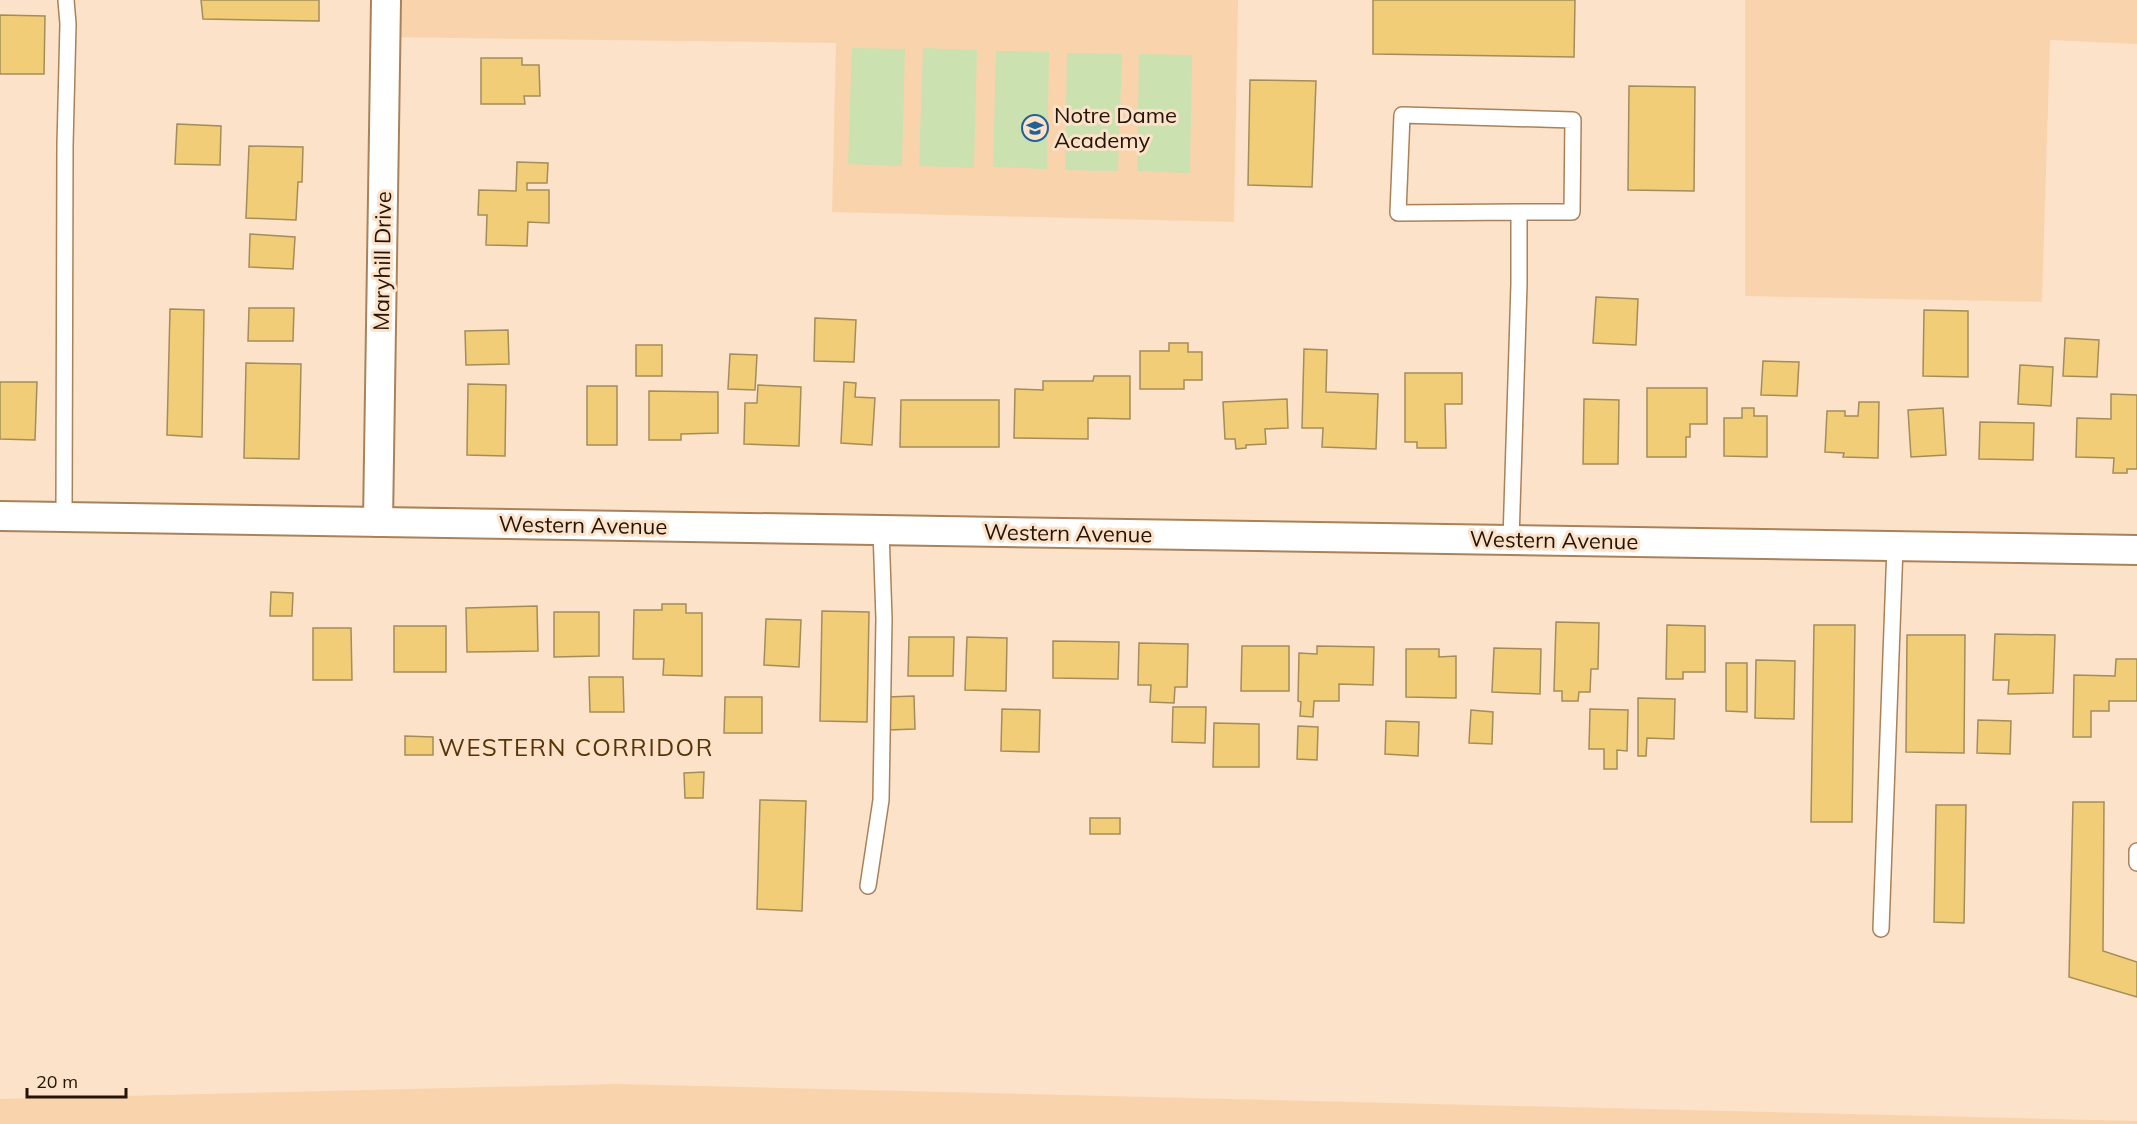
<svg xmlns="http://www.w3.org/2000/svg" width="2137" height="1124" font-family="Mulish,sans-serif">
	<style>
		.built { fill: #f9d3ac }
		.green { fill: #cbe1af }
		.building { fill: #f2cd77; stroke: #a38d5a; stroke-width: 1.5 }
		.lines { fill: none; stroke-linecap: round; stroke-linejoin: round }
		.lane-casing { stroke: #a9825a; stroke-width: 18 }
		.street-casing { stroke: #a9825a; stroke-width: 32 }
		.lane { stroke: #fff; stroke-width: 15 }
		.street { stroke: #fff; stroke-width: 28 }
		.labels { text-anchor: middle; stroke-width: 6; stroke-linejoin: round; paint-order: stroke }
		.poi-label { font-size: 22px; fill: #231405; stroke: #fce2c9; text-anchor: start }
		.street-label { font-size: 22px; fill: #231405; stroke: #fce2c9 }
		.neighbourhood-label { font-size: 24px; letter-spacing: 1.5px; fill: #563408; stroke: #fce2c9 }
	</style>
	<rect width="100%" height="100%" fill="#fce2c9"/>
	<g class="built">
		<polygon points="386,0 1238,0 1234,222 832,212 836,43 385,37"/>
		<polygon points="1745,0 2137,0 2137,44 2050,40 2042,302 1745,296"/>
		<polygon points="616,1084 2137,1121 2137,1124 0,1124 0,1099"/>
	</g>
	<g class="green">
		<polygon points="852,48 905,49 902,166 848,164"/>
		<polygon points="923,48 977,50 974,168 919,166"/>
		<polygon points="996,51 1049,52 1047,169 993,167"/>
		<polygon points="1067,53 1122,54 1118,171 1065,170"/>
		<polygon points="1139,54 1192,55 1190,173 1137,171"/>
	</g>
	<g class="building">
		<polygon points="201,0 319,0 319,21 203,19"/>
		<polygon points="1373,0 1575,0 1574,57 1373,54"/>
		<polygon points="0,15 45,16 44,74 0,74"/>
		<polygon points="481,58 522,58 522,65 539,65 540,96 524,96 525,104 481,104"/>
		<polygon points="1250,80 1316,81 1312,187 1248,185"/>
		<polygon points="1629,86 1695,87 1694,191 1628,190"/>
		<polygon points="177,124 221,126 220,165 175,164"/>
		<polygon points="249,146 303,147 302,182 298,182 296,220 246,218"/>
		<polygon points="517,162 548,163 547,183 527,183 527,190 549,190 549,223 528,222 527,246 486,245 487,215 478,215 479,190 516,191"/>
		<polygon points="250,234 295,237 293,269 249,267"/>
		<polygon points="1596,297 1638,299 1636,345 1593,343"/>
		<polygon points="249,308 294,308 293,341 248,341"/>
		<polygon points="170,309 204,310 202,437 167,435"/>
		<polygon points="1924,310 1968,311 1968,377 1923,376"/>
		<polygon points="815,318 856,320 854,362 814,361"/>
		<polygon points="508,330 509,364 466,365 465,331"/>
		<polygon points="2065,338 2099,340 2097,377 2063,376"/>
		<polygon points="1169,343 1188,343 1188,352 1202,352 1202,380 1184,380 1184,389 1140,389 1140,351 1169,351"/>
		<rect x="636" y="345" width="26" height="31"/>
		<polygon points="1304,349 1327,350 1326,392 1378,394 1376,449 1322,447 1323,428 1302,428"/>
		<polygon points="730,354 757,355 755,390 728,389"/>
		<polygon points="1763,361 1799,362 1797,396 1761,395"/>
		<polygon points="246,363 301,364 299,459 244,458"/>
		<polygon points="2020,365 2053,367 2051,406 2018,404"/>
		<polygon points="1405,373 1462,373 1462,404 1445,404 1446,448 1417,448 1417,442 1405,442"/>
		<polygon points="1094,376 1130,376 1130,419 1088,418 1088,439 1014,438 1015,389 1043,390 1043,381 1093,381"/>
		<polygon points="0,382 37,382 35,440 0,439"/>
		<polygon points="844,382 856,383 855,397 875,398 872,445 841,443"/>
		<polygon points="468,384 506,385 505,456 467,455"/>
		<polygon points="758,385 801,387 799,446 744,444 745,403 757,403"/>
		<rect x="587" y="386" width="30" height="59"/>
		<polygon points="1647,388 1707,388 1707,424 1690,424 1690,437 1686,437 1686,457 1647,457"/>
		<polygon points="649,391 718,392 718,433 681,434 681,440 649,440"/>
		<polygon points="2111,394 2137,395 2137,469 2127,469 2127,473 2113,473 2114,458 2076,457 2077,418 2111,419"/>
		<polygon points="1287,399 1288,428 1265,429 1266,444 1246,445 1246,448 1236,449 1235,439 1225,439 1223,402"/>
		<polygon points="1584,399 1619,400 1618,464 1583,464"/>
		<polygon points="901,400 999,400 999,447 900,447"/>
		<polygon points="1859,402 1879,402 1878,458 1843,457 1844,453 1825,452 1827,411 1845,411 1845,416 1858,416"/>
		<polygon points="1742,408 1754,408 1754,416 1767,416 1767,457 1724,456 1724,418 1742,418"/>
		<polygon points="1943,408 1946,455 1911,457 1908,410"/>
		<polygon points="1980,422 2034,423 2033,460 1979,459"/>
		<polygon points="271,592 293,593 292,616 270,616"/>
		<polygon points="662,604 686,604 686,613 702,613 702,676 663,675 664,659 633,659 634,610 662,610"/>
		<polygon points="537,606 538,651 467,652 466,608"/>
		<polygon points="822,611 869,612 867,722 820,721"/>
		<polygon points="554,612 599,612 599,656 554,657"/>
		<polygon points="766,619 801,620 799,667 764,665"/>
		<polygon points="1556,622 1599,623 1598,669 1591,669 1590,692 1579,692 1578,701 1562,701 1562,691 1554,691"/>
		<polygon points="1667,625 1705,626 1705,672 1683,672 1683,679 1666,679"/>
		<polygon points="1814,625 1855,625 1852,822 1811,822"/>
		<rect x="394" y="626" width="52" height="46"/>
		<polygon points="313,628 351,628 352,680 313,680"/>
		<polygon points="1995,634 2055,635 2053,693 2008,694 2009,680 1993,680"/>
		<polygon points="1907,635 1965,635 1964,753 1906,752"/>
		<polygon points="909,637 954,637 953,676 908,676"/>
		<polygon points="967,637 1007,638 1006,691 965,690"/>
		<polygon points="1053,641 1119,642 1118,679 1053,678"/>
		<polygon points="1139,643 1188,644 1187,687 1175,687 1174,703 1150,702 1151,685 1138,685"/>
		<polygon points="1242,646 1289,646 1289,691 1241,691"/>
		<polygon points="1317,646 1374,647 1373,685 1339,684 1339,701 1314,701 1313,717 1300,716 1301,702 1298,701 1299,653 1317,654"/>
		<polygon points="1494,648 1541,649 1540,694 1492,692"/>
		<polygon points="1406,649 1439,649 1439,657 1456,656 1456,698 1406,697"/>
		<polygon points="2116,659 2137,659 2137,701 2109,701 2109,711 2091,711 2091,737 2073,737 2074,675 2115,676"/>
		<polygon points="1756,660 1795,661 1794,719 1755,718"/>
		<polygon points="1726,663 1747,663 1747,712 1726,711"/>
		<polygon points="589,677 623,677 624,712 590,712"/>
		<polygon points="914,696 915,729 887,730 887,697"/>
		<polygon points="725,697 762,697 762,733 724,733"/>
		<polygon points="1638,698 1675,699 1674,739 1647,738 1646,756 1638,756"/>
		<polygon points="1173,707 1206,707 1205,743 1172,742"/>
		<polygon points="1002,709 1040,710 1039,752 1001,751"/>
		<polygon points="1590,709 1628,710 1627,751 1617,750 1617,769 1604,769 1604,749 1589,749"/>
		<polygon points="1471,710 1493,712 1492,744 1469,743"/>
		<polygon points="1978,720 2011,721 2010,754 1977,753"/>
		<polygon points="1386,721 1419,722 1418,756 1385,754"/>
		<polygon points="1214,723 1259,724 1259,767 1213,767"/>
		<polygon points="1298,726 1318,727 1317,760 1297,759"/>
		<polygon points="405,736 433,737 433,755 405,755"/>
		<polygon points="704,772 703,798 685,798 684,773"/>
		<polygon points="760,800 806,801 802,911 757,909"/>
		<polygon points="2073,802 2104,802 2103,951 2137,962 2137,997 2069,977"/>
		<polygon points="1936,805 1966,805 1964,923 1934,922"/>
		<rect x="1090" y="818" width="30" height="16"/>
	</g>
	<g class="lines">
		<defs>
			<g id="lane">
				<polyline points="64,517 65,145 68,24 66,0"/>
				<polyline points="1511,540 1519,284 1519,212 1398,213 1402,115 1573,120 1572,212 1519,212"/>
				<polyline points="2137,851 2137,863"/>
				<polyline points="868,886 881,800 884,619 881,530"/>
				<polyline points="1881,929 1895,546"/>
			</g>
			<g id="street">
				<polyline points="0,516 2137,550"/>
				<polyline points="378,522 386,0"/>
			</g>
		</defs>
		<use href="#lane" class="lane-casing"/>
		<use href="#street" class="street-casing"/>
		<use href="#lane" class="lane"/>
		<use href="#street" class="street"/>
	</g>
	<defs>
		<symbol id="school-ring" viewBox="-11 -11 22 22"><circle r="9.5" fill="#fce2c9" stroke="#206297" stroke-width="1.5"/><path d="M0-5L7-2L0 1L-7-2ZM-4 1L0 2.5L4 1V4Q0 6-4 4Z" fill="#206297"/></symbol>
	</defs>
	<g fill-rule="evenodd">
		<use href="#school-ring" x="1020" y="113" width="30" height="30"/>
	</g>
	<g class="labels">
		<g class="poi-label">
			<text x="1054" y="123">Notre Dame<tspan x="1054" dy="25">Academy</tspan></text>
		</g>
		<g class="street-label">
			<text transform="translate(382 261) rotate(-89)" y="8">Maryhill Drive</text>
			<text transform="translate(583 525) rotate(1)" y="8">Western Avenue</text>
			<text transform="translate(1068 533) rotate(1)" y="8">Western Avenue</text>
			<text transform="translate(1554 540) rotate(1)" y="8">Western Avenue</text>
		</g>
		<g class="neighbourhood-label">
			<text x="576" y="756">WESTERN CORRIDOR</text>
		</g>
	</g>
	<path d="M27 1088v9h99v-9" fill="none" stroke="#231405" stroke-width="3"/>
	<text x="36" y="1088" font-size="18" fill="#231405" stroke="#fce2c9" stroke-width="4.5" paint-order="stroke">20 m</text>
</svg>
